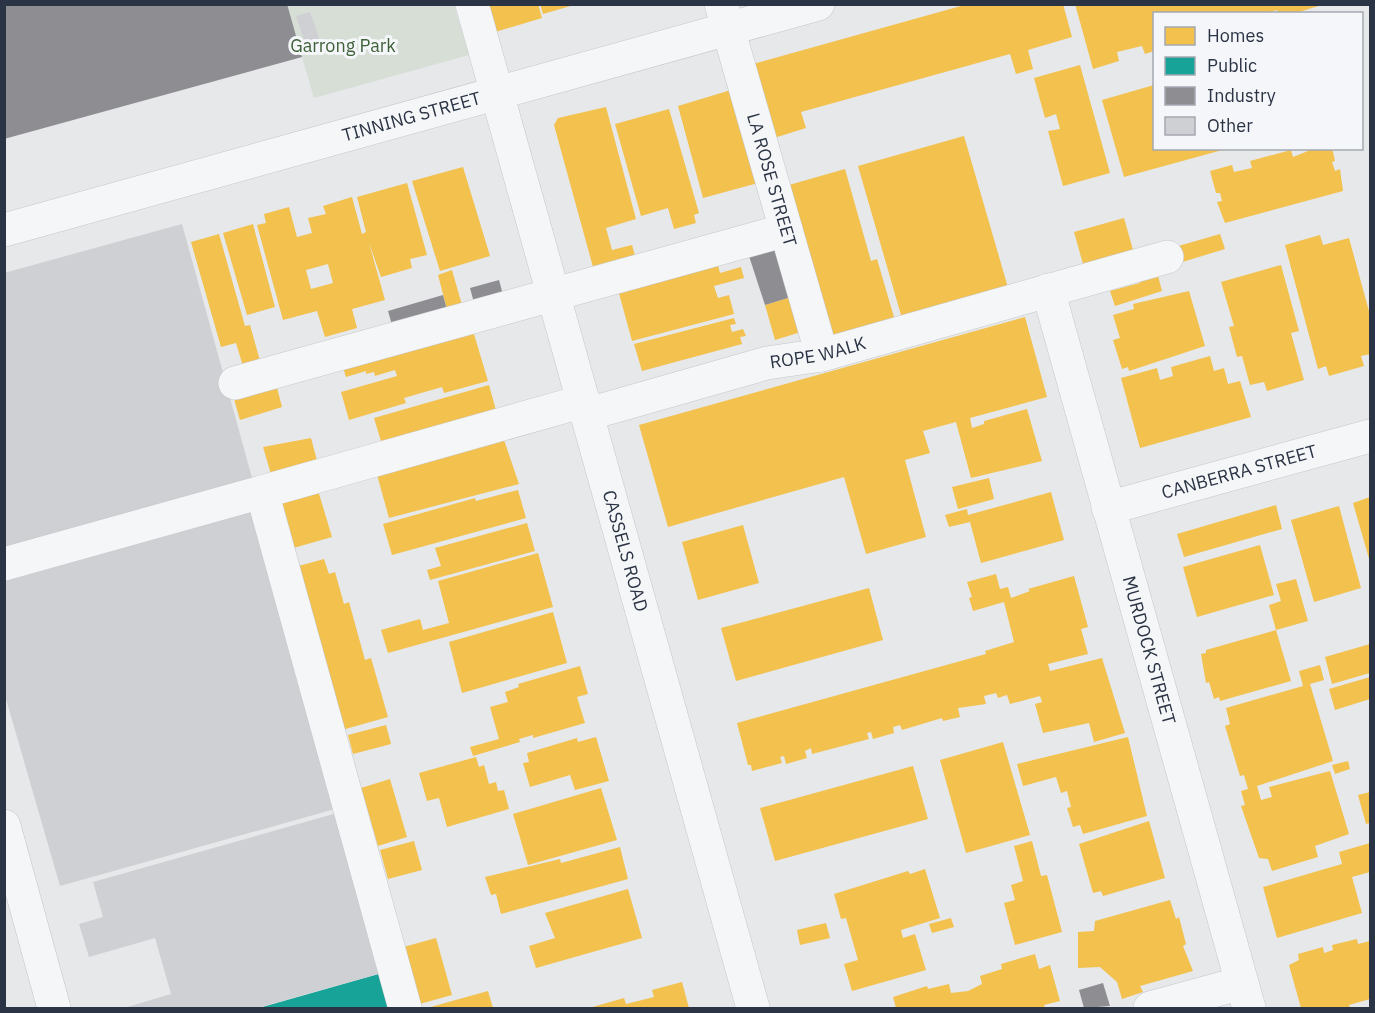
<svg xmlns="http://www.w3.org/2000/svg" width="1375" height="1013" font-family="'IBM Plex Sans',sans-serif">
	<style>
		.green { fill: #d6ded6 }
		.homes { fill: #f2c14e; fill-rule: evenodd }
		.public { fill: #17a398 }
		.industry { fill: #8d8d92 }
		.building { fill: #ced0d3 }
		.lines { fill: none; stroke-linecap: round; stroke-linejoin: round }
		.minor-casing { stroke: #c4c6c8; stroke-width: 34 }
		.minor { stroke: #f5f6f7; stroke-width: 33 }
		.labels { text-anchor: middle; stroke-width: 6; stroke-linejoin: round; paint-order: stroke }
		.park-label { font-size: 18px; fill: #3f6138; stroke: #f4f6f9 }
		.street-label { font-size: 18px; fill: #2b3445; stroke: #f4f6f9 }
	</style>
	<rect width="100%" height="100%" fill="#e6e8ea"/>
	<polygon class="green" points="287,5 454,5 469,55 314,98"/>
	<g class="homes">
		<polygon points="484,4 538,4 542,18 492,33"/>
		<polygon points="540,4 574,4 574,5 543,14"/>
		<polygon points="968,4 1063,4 1072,37 1028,50 1033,69 1016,74 1010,54 801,112 806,128 774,138 753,64"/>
		<polygon points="1075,4 1322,4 1322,5 1292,14 1278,14 1277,10 1263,14 1154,14 1154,51 1145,54 1142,46 1117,52 1119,61 1093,69"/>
		<polygon points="1080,65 1110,173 1063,186 1048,131 1060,129 1056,114 1045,118 1034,78"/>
		<polygon points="1154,85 1154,148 1226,149 1124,177 1102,100"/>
		<polygon points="731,90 758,183 703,198 678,106"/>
		<polygon points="606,107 636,219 606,228 612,250 632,245 638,267 596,278 554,125 558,118"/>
		<polygon points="669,109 699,213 694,215 696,223 674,229 668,208 641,216 615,124"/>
		<polygon points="964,136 1009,291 903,322 858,166"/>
		<polygon points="1308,148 1332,148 1335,161 1332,162 1335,171 1340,169 1343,191 1225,223 1217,202 1222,201 1220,193 1216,193 1210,171 1232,165 1234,172 1252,168 1250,161 1291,150 1293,157 1308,151"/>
		<polygon points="463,167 490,256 440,271 412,181"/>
		<polygon points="845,169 871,261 877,259 896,324 834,342 789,185"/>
		<path d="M 407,183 L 427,255 L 410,259 L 412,268 L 381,277 L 369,243 L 385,300 L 352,309 L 357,328 L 325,337 L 317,311 L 283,320 L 257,225 L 266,223 L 264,214 L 289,207 L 297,237 L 312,233 L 308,218 L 326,214 L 323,206 L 352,197 L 362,234 L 366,232 L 357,197 ZM 328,264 L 333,283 L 311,289 L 306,270 Z"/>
		<polygon points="1124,218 1135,257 1085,271 1074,232"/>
		<polygon points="253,224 275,307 247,315 223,233"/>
		<polygon points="219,234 245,326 250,325 262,368 245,373 236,343 221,347 191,242"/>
		<polygon points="1220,234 1225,249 1179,263 1175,247"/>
		<polygon points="1320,235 1323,245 1349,238 1370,315 1370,354 1361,356 1364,366 1329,376 1326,366 1318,369 1285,245"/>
		<polygon points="716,258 720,273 741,267 744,278 714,286 718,298 729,295 734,314 632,341 617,286"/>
		<polygon points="1281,265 1299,331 1291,333 1304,380 1267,391 1264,382 1250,385 1242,356 1237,357 1229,327 1234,326 1221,282"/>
		<polygon points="452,270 464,312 449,317 438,275"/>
		<polygon points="1157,272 1162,291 1115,306 1110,291 1140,283 1138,277"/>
		<polygon points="1189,291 1205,346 1129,371 1128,367 1122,369 1113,340 1120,338 1113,315 1134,309 1133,304"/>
		<polygon points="791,297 801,332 775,340 765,305"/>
		<polygon points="1025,317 1047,397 970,418 972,428 984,424 984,421 1027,409 1042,461 971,478 956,422 923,431 930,453 905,460 926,537 866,554 844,477 668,527 639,425"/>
		<polygon points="734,318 736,324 730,325 732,332 743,329 746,336 740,337 742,344 642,371 634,344"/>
		<polygon points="471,324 488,381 444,393 442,387 404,398 406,403 349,420 341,392 397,376 395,370 375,376 374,372 366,374 366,371 346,377 341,361"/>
		<polygon points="1210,356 1214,371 1224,368 1228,384 1240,381 1251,417 1140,448 1121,378 1157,368 1160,380 1173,376 1171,367"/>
		<polygon points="275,380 282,407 240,420 232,392"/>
		<polygon points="489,385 497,414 384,451 374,418"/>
		<polygon points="503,437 519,484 389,518 376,471 438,454 440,459 455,454 455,450"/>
		<polygon points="311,438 319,468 273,481 263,447"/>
		<polygon points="989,478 994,499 958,509 952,487"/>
		<polygon points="317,487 332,537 290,549 276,499"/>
		<polygon points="518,490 526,518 392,555 383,524 475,498 476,501"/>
		<polygon points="1051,492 1064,540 981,563 970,522 949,527 945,515 967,509 968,515"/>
		<polygon points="1370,497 1370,562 1353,503"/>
		<polygon points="1276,505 1282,529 1184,557 1177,534"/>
		<polygon points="1339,506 1361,588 1314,602 1291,520"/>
		<polygon points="527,523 535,551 430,580 427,570 441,566 435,548"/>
		<polygon points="743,525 759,583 698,600 682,542"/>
		<polygon points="1260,545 1274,595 1197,617 1183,567"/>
		<polygon points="538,553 553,607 388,653 381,630 420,619 423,630 449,623 438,581"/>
		<polygon points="324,559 329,574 335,572 344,604 349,602 365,660 371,658 388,717 342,730 295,567"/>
		<polygon points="996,574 1000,589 1008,587 1011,598 1030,591 1028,589 1074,576 1088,627 1081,629 1088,654 1048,664 1050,671 1102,658 1125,733 1094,742 1089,723 1043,733 1035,704 1042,702 1040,696 1010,704 1007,695 998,698 996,693 984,696 986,704 958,708 960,717 943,721 942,718 902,730 900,725 893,727 894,733 873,739 871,732 867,733 869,739 812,754 811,748 805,751 807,758 786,764 784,756 780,757 782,763 752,771 751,765 748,765 737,723 986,654 985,651 1014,642 1004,602 973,611 969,598 972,597 967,582"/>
		<polygon points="1296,579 1308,621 1276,630 1269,605 1281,601 1276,584"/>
		<polygon points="869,588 883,640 736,681 721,628"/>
		<polygon points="553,612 567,663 462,693 449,642"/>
		<polygon points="1276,630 1291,681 1220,701 1219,697 1214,699 1209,682 1206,683 1201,654 1206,653 1206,650"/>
		<polygon points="1370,644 1370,673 1332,684 1325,657"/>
		<polygon points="1320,665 1324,680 1310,684 1333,761 1257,786 1261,800 1272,797 1269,787 1330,771 1349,834 1315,846 1318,857 1272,871 1268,859 1259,858 1241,806 1245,805 1241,791 1248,789 1244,775 1240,776 1225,726 1230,724 1226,708 1303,686 1299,671"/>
		<polygon points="580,666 588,694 577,697 585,723 533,738 533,735 519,739 520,742 473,756 470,747 499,739 490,707 508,702 505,692 519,687 518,684"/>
		<polygon points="1370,677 1370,699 1335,710 1329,689"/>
		<polygon points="386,725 391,744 353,754 348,735"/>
		<polygon points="596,737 609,781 575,790 570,775 530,787 523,763 529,762 527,753 577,738 578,742"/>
		<polygon points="1128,737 1147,816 1083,834 1080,825 1073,827 1067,808 1071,807 1067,791 1061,793 1056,777 1023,786 1017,764"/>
		<polygon points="1003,742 1030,835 966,853 940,760"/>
		<polygon points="476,757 479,767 484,765 489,784 496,782 498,791 504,790 509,809 447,827 439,798 427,801 419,773"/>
		<polygon points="1348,761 1350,769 1335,774 1332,765"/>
		<polygon points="913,766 928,819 775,861 760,808"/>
		<polygon points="390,779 407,837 378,846 361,788"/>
		<polygon points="601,788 617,840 528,865 513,814"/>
		<polygon points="1370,792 1370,823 1366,824 1358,795"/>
		<polygon points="1149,821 1165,878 1103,896 1101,891 1093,893 1079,844"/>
		<polygon points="414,841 422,870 388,879 380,850"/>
		<polygon points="1032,841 1041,876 1047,875 1062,932 1015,945 1004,903 1015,900 1011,885 1023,881 1014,846"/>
		<polygon points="1370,843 1370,872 1352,877 1362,913 1277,938 1263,887 1342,864 1339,852"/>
		<polygon points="620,847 628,879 501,914 496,894 491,895 485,877 560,859 561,863"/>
		<polygon points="925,869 940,918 901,930 903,938 915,934 926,970 852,991 844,964 858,960 846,918 841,919 834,894 908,871 910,874"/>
		<polygon points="628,889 642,938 536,968 529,946 555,938 545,913"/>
		<polygon points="1170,900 1176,919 1179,917 1186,944 1183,946 1193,971 1140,986 1143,992 1122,999 1117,982 1100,967 1078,968 1078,932 1094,931 1095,921"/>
		<polygon points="951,918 954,927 932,933 929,924"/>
		<polygon points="826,923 830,938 800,945 797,930"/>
		<polygon points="436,938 452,995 416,1005 400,948"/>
		<polygon points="1357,939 1358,944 1370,941 1370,999 1349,1005 1350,1008 1301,1008 1289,965 1299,960 1298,954 1323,947 1324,953 1333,950 1332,945"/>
		<polygon points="1035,954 1039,969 1050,965 1060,1001 1044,1005 1045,1008 896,1008 893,997 927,986 928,989 949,984 951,993 968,991 982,984 980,976 1002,969 1001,964"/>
		<polygon points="682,982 689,1008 589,1008 624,998 626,1004 654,997 652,990"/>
		<polygon points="488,991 493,1008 427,1008"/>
	</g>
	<polygon class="public" points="382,973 392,1008 259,1008"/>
	<g class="industry">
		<polygon points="4,4 287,4 302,57 4,139"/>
		<polygon points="775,242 791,297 765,305 747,250"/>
		<polygon points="499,280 505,302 476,310 470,288"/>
		<polygon points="443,295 449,317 394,332 388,311"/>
		<polygon points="1103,983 1110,1006 1084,1008 1079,990"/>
	</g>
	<g class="building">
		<polygon points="310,12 321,44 307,49 296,16"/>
		<polygon points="182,224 254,485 4,555 4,273"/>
		<polygon points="253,505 335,809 60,886 4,692 4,573"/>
		<polygon points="337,813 382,973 257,1008 124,1008 171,994 155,938 89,957 79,924 103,917 93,882"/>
	</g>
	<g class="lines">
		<defs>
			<g id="minor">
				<path id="s1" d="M 472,4 L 753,1008"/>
				<path id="s2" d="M 721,4 L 822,355"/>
				<path id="s3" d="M 4,230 L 818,4"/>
				<path id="s4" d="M 1048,290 L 1249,1008"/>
				<polyline points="235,383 786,230"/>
				<path id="s5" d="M 588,414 L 767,363 L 822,355 L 1167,257"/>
				<path id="s6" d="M 1108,508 L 1370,436"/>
				<polyline points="4,564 262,492"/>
				<polyline points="4,826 54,1008"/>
				<polyline points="405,1008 262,492 584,401"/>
				<polyline points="1150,1008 1242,983"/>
			</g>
		</defs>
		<use href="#minor" class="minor-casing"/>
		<use href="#minor" class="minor"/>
	</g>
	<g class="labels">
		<g class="park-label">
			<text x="343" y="52">Garrong Park</text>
		</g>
		<g class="street-label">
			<text dy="6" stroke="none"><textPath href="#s3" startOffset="423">TINNING STREET</textPath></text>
			<text dy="6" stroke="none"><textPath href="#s2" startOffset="183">LA ROSE STREET</textPath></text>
			<text dy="6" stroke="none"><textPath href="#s5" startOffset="238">ROPE WALK</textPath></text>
			<text dy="6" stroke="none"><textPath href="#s6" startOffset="136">CANBERRA STREET</textPath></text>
			<text dy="6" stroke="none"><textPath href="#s1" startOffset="568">CASSELS ROAD</textPath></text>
			<text dy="6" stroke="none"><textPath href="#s4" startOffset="374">MURDOCK STREET</textPath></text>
		</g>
	</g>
	<rect width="1375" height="1013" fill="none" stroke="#2b3445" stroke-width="12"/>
	<rect x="1153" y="12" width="210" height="138" fill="#f4f6f9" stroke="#a4a8b1" stroke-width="1.5"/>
	<rect x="1165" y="27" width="30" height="18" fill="#f2c14e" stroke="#a4a8b1" stroke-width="1.5"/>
	<text x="1207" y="42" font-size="18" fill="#2b3445">Homes</text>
	<rect x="1165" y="57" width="30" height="18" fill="#17a398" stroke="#a4a8b1" stroke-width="1.5"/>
	<text x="1207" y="72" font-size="18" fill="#2b3445">Public</text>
	<rect x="1165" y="87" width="30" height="18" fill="#8d8d92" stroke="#a4a8b1" stroke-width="1.5"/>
	<text x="1207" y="102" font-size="18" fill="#2b3445">Industry</text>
	<rect x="1165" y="117" width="30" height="18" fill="#ced0d3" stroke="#a4a8b1" stroke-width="1.5"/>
	<text x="1207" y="132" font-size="18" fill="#2b3445">Other</text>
</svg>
